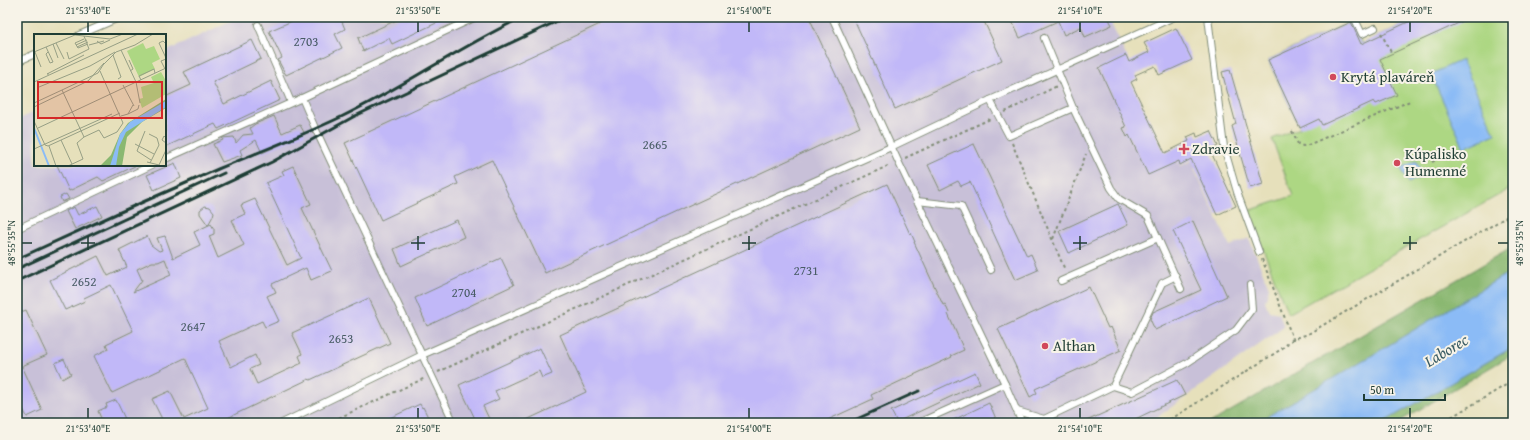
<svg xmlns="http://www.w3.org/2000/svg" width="1530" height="440" font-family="'Gentium Book Plus',serif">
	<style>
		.industrial { fill: #c8c0d8 }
		.green { fill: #add783; stroke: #668a5c }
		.forest { fill: #8ab871; stroke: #547a52 }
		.water { fill: #8bbbf6; stroke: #557c95 }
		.building { fill: #c1b8f8; fill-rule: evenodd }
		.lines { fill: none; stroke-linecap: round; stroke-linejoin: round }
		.service-casing { stroke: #828e78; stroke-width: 8 }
		.path { stroke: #828e78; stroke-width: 2; stroke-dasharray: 3 3; stroke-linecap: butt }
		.service { stroke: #fff; stroke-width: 6 }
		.rail { stroke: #1f3d34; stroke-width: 3 }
		.ticks { fill: none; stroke: #1f3d34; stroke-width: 1.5 }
		.poi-dot { fill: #d1495b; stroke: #f7f3e8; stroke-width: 1.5 }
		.labels { text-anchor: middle; stroke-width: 4; stroke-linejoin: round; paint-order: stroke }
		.number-label { font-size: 13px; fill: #485c65 }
		.poi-label { font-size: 15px; fill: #1f3d34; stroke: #f7f3e8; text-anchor: start }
		.water-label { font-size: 16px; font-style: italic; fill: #3a5c64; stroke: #f7f3e8 }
		.inset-river { fill: none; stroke: #8bbbf6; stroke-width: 2 }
		.inset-road { fill: none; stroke: #969f85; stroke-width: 1 }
		.view { fill: #d62828; fill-opacity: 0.15; stroke: #d62828; stroke-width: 2 }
		.inset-edge { fill: none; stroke: #1f3d34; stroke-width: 2 }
		.neatline { fill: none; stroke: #1f3d34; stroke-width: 1.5 }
		.ticks-label { font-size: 10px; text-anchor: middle; fill: #1f3d34 }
	</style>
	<rect width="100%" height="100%" fill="#f7f3e8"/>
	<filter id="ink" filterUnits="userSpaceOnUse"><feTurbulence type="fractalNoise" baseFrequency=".025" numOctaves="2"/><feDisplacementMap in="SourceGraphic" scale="8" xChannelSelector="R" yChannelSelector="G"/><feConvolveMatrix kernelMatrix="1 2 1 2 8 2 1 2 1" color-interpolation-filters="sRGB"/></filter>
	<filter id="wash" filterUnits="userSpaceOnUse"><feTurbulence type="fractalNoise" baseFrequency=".012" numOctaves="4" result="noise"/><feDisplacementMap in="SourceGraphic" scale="16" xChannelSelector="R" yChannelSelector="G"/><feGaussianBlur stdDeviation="0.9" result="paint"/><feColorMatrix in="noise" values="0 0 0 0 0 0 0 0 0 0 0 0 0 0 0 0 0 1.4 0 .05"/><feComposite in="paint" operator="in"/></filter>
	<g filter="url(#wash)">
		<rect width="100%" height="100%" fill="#e6e0bb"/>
		<polygon class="industrial" points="239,17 1108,17 1137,79 1131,82 1170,164 1177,161 1180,166 1193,160 1196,167 1194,169 1230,246 1249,238 1269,288 1265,301 1269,311 1279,313 1284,327 1149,423 17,423 17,120 35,112 35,165 165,165 165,52"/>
		<polygon class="green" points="1419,17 1513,17 1513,187 1288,314 1248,211 1293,196 1272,139 1300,128 1268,60 1351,22 1362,44"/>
		<polygon class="forest" points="1513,247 1513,354 1397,423 1210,423"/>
		<g class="water">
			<polygon points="1462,60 1495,134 1464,148 1431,74"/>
			<polygon points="1416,161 1423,176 1408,183 1401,168"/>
			<polygon points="1513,270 1513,347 1382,423 1256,423 1361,362"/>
		</g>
		<g id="blocks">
			<g class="building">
				<polygon points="290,17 340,17 345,29 335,34 342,48 286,75 278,60 282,58 269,31 292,21"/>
				<polygon points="403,17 449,17 392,44 389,38 363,51 358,38"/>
				<polygon points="615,17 809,17 860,127 545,273 492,160 455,177 458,184 381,220 345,143"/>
				<polygon points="853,17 982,17 1002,60 895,109"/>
				<polygon points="1010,17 1108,17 1112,25 1085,37 1081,27 1064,35 1058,21 1020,38"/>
				<polygon points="1419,17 1472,17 1380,59 1397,95 1376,104 1374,101 1322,125 1319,119 1300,128 1268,60 1351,22 1361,44"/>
				<polygon points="1176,28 1192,60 1159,75 1155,66 1135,75 1137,79 1131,82 1165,153 1189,141 1187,137 1196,133 1197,137 1211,131 1218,146 1210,150 1236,206 1217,215 1191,159 1180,165 1179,161 1148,175 1129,135 1127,137 1123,128 1126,127 1099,68 1126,55 1129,62 1149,52 1144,43"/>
				<polygon points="252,40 261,59 213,82 224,104 271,81 280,100 218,129 215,124 165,147 165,97 191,85 184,72"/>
				<polygon points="1230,70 1263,184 1250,188 1232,126 1236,124 1222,72"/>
				<polygon points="274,116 282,133 300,125 305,134 262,153 256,140 240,150 242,155 222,162 213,144 223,140 222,138 234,137 236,143 243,135 253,134 250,128 255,124"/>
				<polygon points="974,144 1027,256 1031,254 1038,270 1015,280 970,182 961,186 958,181 940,190 928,165"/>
				<polygon points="175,163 181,178 154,190 147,175"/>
				<polygon points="57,165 137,165 103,181 98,177 69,191"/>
				<path d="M 293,166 L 311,204 L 302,208 L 332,271 L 311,280 L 306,268 L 272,284 L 276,292 L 267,296 L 279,321 L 265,327 L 262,321 L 219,341 L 231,367 L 255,355 L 259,365 L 250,369 L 257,384 L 302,363 L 299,356 L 302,354 L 292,333 L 369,298 L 390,343 L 310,380 L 309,379 L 217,423 L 164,423 L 152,399 L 170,391 L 184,419 L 208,408 L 185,358 L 112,393 L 94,356 L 108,349 L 106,344 L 133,331 L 111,285 L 84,298 L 85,301 L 65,310 L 50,280 L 98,256 L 108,276 L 127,267 L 119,250 L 147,236 L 151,245 L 159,251 L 162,250 L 157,238 L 165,236 L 173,258 L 200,245 L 194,232 L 211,224 L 214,229 L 214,234 L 209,236 L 218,258 L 244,245 L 232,220 L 245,214 L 241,205 L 255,199 L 287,265 L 301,258 L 266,183 L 284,175 L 282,171 ZM 165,259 L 171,275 L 133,292 L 142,280 L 137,269 L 152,262 L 158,262 Z"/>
				<polygon points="887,184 910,234 911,233 915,242 914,242 943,305 945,304 949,313 948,314 964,350 951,356 952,357 871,395 873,399 821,423 520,423 586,392 560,335"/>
				<polygon points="66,194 69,199 62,202 60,197"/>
				<polygon points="1118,204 1128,225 1069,253 1059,231"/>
				<polygon points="97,206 102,216 75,229 66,211 74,207 78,215"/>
				<polygon points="205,206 210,207 214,212 213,216 208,225 200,214 200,210"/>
				<polygon points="457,220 464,237 401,266 394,249"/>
				<polygon points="1193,221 1227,296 1155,330 1150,319 1153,312 1201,290 1173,231"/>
				<polygon points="501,258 514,285 427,326 415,298"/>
				<polygon points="1089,287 1108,328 1111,327 1121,350 1035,389 1037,393 1030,397 998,329"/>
				<polygon points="26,310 47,355 22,366 42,410 27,417 17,397 17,314"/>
				<polygon points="540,348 552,374 542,378 539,371 495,391 499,399 483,406 491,423 477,423 459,385"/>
				<polygon points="64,359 71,374 62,379 55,363"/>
				<polygon points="975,372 980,383 897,422 891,411"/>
				<polygon points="1177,380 1185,395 1127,423 1082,423"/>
				<polygon points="116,400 127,423 103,423 98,411 107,407 106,404"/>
				<polygon points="989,403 998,423 947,423"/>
				<polygon points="420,404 422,408 423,407 431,423 379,423"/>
			</g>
		</g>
	</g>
	<g filter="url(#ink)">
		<use href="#blocks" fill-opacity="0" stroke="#828e78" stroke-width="1"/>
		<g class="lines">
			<defs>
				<g id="service">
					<polyline points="832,17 898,161 1005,384 1022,423"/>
					<polyline points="1208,17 1224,147 1237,192 1259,252"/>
					<polyline points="1354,17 1362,34 1375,28"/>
					<polyline points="258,25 291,102"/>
					<polyline points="79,35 121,17"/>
					<polyline points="1044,38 1073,108 1111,188 1119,199 1148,216 1181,289"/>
					<polyline points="19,61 35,54"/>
					<polyline points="990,100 1009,136 1073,108"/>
					<polyline points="165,159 302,98"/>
					<polyline points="917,201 961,206 991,270"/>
					<polyline points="17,229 152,165"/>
					<polyline points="1061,281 1158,238"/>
					<polyline points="1113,386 1132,392 1187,363 1236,330 1252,309 1250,285"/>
					<polyline points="1017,411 1044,419 1113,386 1162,283 1176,276"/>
					<polyline points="282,423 422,355 891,147 990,100 1174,17"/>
					<polyline points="454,423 315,128 302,98 476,17"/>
					<polyline points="918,423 1005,384"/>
				</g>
			</defs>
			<use href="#service" class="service-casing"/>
			<g class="path">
				<polyline points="1381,33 1392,54"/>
				<polyline points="1005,112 1057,86"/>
				<polyline points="1292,131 1298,144 1303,146 1308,145 1410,101"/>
				<polyline points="1012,143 1065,270"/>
				<polyline points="905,158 990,119"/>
				<polyline points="1432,162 1448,154"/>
				<polyline points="1053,239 1086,154"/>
				<polyline points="1262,259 1293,339 1308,334 1513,213"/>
				<polyline points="438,372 890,165"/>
				<polyline points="328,423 425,378"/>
				<polyline points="1165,423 1280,350 1293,339"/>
				<polyline points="1441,423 1513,381"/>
			</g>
			<use href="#service" class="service"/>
			<g class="rail">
				<path d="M 17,259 C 84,228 151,198 218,169 C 259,152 301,136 341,117 C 404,87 460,46 523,17"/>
				<polyline points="17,269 224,173"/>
				<polyline points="17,281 272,162 353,117 566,17"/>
				<polyline points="848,423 919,391"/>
			</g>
		</g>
	</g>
	<path class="ticks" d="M 88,22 L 88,32M 418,22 L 418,32M 749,22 L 749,32M 1080,22 L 1080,32M 1410,22 L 1410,32M 88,236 L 88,250M 418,236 L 418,250M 749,236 L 749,250M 1080,236 L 1080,250M 1410,236 L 1410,250M 22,243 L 32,243M 81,243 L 95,243M 411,243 L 425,243M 742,243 L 756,243M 1073,243 L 1087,243M 1403,243 L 1417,243M 1498,243 L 1508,243M 88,408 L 88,418M 418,408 L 418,418M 749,408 L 749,418M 1080,408 L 1080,418M 1410,408 L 1410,418"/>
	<g class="poi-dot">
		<circle cx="1333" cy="77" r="4"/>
		<path d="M1182 143h4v4h4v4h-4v4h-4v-4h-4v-4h4z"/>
		<circle cx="1397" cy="163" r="4"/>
		<circle cx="1045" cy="346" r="4"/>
	</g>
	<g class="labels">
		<g class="number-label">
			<text x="306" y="46">2703</text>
			<text x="655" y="149">2665</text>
			<text x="806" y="275">2731</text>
			<text x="84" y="286">2652</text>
			<text x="464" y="297">2704</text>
			<text x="193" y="331">2647</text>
			<text x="341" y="343">2653</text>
		</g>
		<g class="poi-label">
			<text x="1341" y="82">Krytá plaváreň</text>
			<text x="1192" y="154">Zdravie</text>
			<text x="1405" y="159">Kúpalisko<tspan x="1405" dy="17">Humenné</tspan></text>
			<text x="1053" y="351">Althan</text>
		</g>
		<g class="water-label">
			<text transform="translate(1446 350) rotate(-31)" y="6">Laborec</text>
		</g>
	</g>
	<g transform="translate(34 34)">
		<rect width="132" height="132" fill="#e6e0bb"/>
		<path d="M 109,9 L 112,15 L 120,12 L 126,25 L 118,29 L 121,35 L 105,43 L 93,17 ZM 127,38 L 132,47 L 132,60 L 108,74 L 105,65 L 109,64 L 107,53 L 120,49 L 117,43 Z" fill="#add783"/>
		<path d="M 132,65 L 132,74 L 108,88 L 93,103 L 88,132 L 66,132 L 77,121 L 86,100 L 94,89 Z" fill="#8ab871"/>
		<path d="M 132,67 L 132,73 L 92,98 L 85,113 L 82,132 L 76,132 L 86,100 L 96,88 Z" fill="#8bbbf6"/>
		<path class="inset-river" d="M 0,94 L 15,132"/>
		<path class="inset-road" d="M 50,5 L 41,9 L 44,14 L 54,10M 63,7 L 67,10 L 76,6M 22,9 L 30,25M 19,10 L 24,24M 132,10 L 129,7 L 125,9 L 132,24M 42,11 L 53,6M 55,11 L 70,7M 12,13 L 19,28 L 16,29 L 12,20 L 14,18M 43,13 L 54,8M 87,16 L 102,48 L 106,69M 0,18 L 41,1 L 76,5 L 89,0M 1,18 L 7,33M 33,18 L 35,25 L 55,15 L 50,2M 79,21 L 87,43 L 84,45M 95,26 L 99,35 L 96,37M 131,35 L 127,27 L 132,25M 66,37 L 89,89 L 83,98 L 70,104 L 65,96 L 50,103 L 28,56 L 64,39 L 69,31 L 82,18 L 101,11 L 119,0M 15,40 L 13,40 L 50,21M 107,46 L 105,42 L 120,35 L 121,39M 0,48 L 104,0M 89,51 L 100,72M 5,53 L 56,32 L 81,18M 0,69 L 28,56M 0,73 L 54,47 L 70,29M 94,80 L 104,75 L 105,71M 87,82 L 94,80 L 99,71M 0,87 L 11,111 L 14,112 L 86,79M 4,94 L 132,34M 111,97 L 103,117 L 117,126M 115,100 L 123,104 L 125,111 L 116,129M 132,104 L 130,102 L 128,106 L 132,109M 27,106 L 38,130M 101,110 L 120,120M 15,112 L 22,132M 0,115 L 78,80M 113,128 L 125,131 L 132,116M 34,132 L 49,125 L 43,109 L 50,103"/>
		<path class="view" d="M 4,48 L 128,48 L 128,84 L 4,84 Z"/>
		<rect width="132" height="132" class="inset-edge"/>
	</g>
	<rect width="1530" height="440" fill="none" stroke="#f7f3e8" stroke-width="44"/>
	<path d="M1364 394v6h81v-6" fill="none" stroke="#1f3d34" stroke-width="2"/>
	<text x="1370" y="394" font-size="12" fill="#1f3d34" stroke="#f7f3e8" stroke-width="3" paint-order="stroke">50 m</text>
	<rect x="22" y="22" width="1486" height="396" class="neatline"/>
	<g class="ticks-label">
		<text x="88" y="14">21°53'40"E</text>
		<text x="418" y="14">21°53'50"E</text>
		<text x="749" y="14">21°54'00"E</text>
		<text x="1080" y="14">21°54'10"E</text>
		<text x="1410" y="14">21°54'20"E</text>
		<text transform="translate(11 243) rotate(-90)" y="4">48°55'35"N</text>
		<text transform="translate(1519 243) rotate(-90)" y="4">48°55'35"N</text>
		<text x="88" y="432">21°53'40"E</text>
		<text x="418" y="432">21°53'50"E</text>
		<text x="749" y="432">21°54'00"E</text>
		<text x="1080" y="432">21°54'10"E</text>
		<text x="1410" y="432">21°54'20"E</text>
	</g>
</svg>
